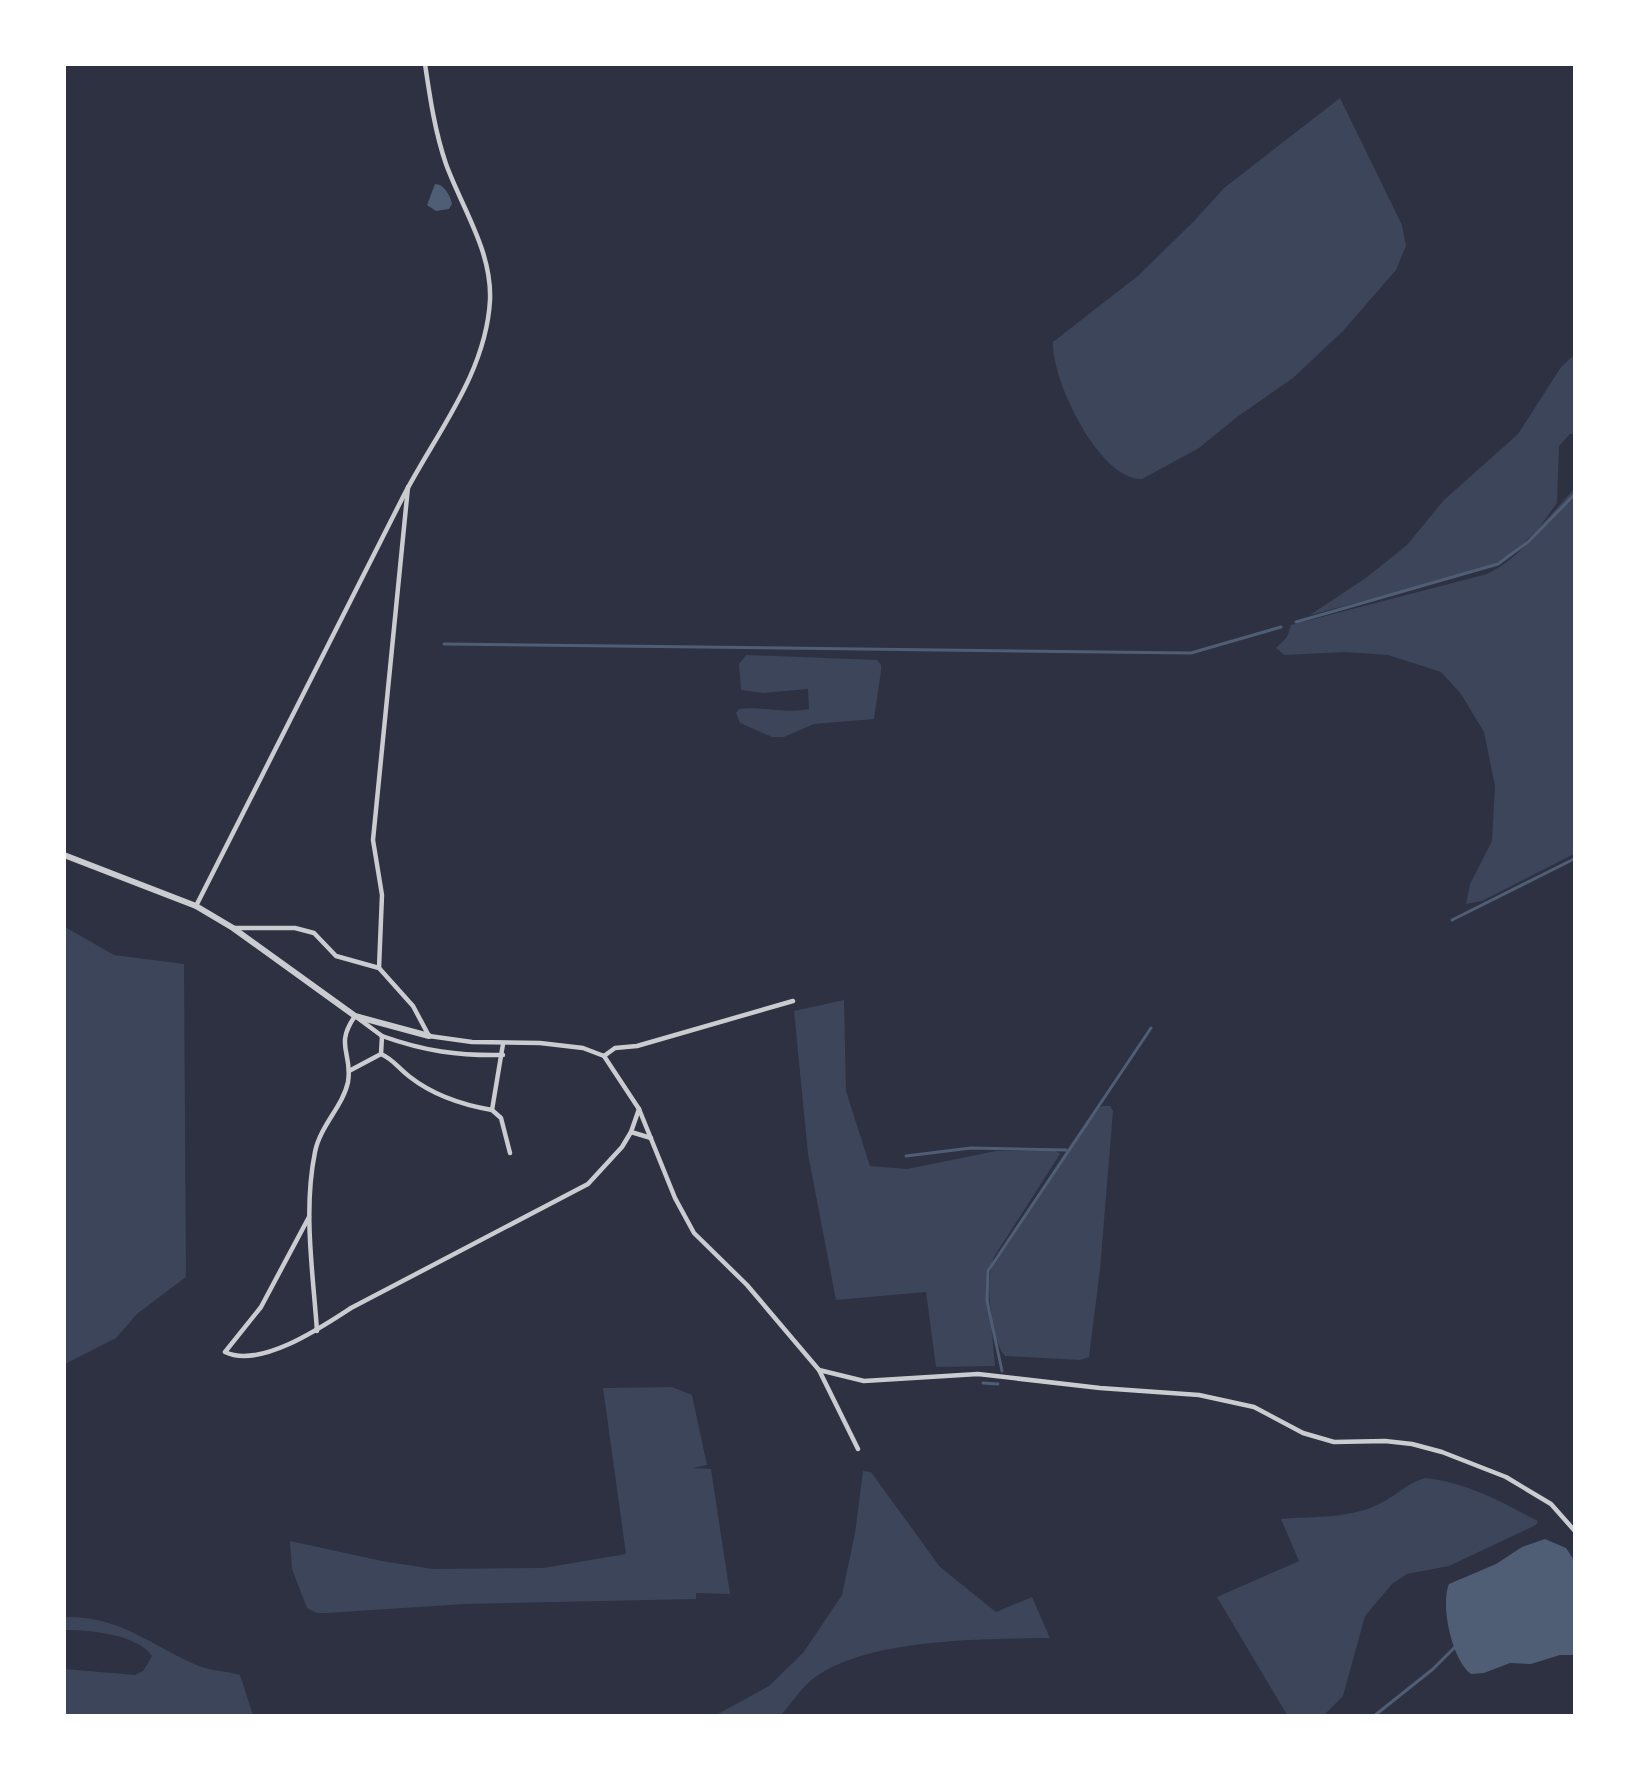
<svg xmlns="http://www.w3.org/2000/svg" width="1639" height="1780" font-family="Arial,sans-serif">
	<style>
		.green { fill: #3c4559 }
		.water { fill: #4f5d75 }
		.lines { fill: none; stroke-linecap: round; stroke-linejoin: round }
		.stream { stroke: #4f5d75; stroke-width: 3 }
		.minor { stroke: #caccd0; stroke-width: 4.5 }
		.tertiary { stroke: #caccd0; stroke-width: 6 }
	</style>
	<rect width="100%" height="100%" fill="#2d3142"/>
	<g class="green">
		<path d="M 1340,98 L 1402,225 L 1406,246 L 1396,270 L 1343,331 L 1293,378 L 1237,417 L 1199,448 L 1142,479 C 1100,481 1051,380 1053,342 L 1139,275 L 1195,220 L 1224,188 Z"/>
		<path d="M 1574,355 L 1574,434 L 1570,434 L 1559,446 L 1557,503 L 1539,528 L 1574,489 L 1574,854 L 1482,901 L 1466,904 L 1470,884 L 1492,841 L 1495,786 L 1484,732 L 1461,694 L 1441,672 L 1388,655 L 1345,652 L 1284,655 L 1276,648 L 1287,637 L 1291,625 L 1487,574 C 1508,564 1526,547 1539,529 L 1509,556 L 1486,569 L 1310,615 L 1367,577 L 1407,545 L 1444,500 L 1518,434 L 1561,367 Z"/>
		<path d="M 746,655 L 877,660 L 881,665 L 881,671 L 874,719 L 814,724 L 784,737 L 772,737 L 740,723 L 736,713 L 739,709 C 763,706 785,714 809,709 L 808,689 L 763,693 L 741,690 L 739,664 Z"/>
		<polygon points="65,927 114,955 184,964 186,1277 137,1314 116,1338 65,1364"/>
		<polygon points="844,1000 846,1091 870,1166 907,1169 996,1151 1056,1151 1060,1154 994,1257 987,1277 995,1366 936,1367 926,1292 836,1300 808,1154 794,1011"/>
		<path d="M 1102,1106 L 1110,1106 L 1113,1111 L 1100,1270 L 1089,1357 L 1080,1360 L 1005,1356 C 992,1343 985,1284 992,1267 C 999,1251 1012,1236 1021,1221 C 1045,1183 1069,1146 1095,1110 Z"/>
		<polygon points="672,1387 692,1395 707,1465 693,1468 711,1469 730,1594 696,1593 696,1599 465,1604 327,1613 317,1613 307,1608 292,1569 290,1541 382,1561 433,1569 543,1568 626,1554 603,1388"/>
		<path d="M 863,1471 L 871,1472 L 940,1567 L 996,1612 L 1032,1597 L 1050,1638 C 984,1639 868,1638 814,1678 C 802,1687 791,1704 781,1715 L 716,1715 L 769,1686 L 803,1653 L 842,1595 L 855,1533 Z"/>
		<path d="M 1425,1478 C 1465,1482 1500,1501 1534,1519 L 1538,1521 L 1536,1525 L 1449,1566 L 1407,1574 L 1392,1584 L 1365,1616 L 1343,1696 L 1324,1715 L 1287,1715 L 1217,1597 L 1299,1561 L 1281,1519 C 1314,1516 1351,1519 1381,1503 C 1397,1495 1407,1483 1425,1478 Z"/>
		<path d="M 65,1617 C 122,1616 151,1646 199,1666 C 212,1671 227,1671 240,1675 L 253,1715 L 65,1715 L 65,1669 L 135,1675 L 143,1671 L 152,1656 C 137,1634 89,1630 65,1630 Z"/>
	</g>
	<g class="water">
		<path d="M 435,184 C 444,184 450,195 452,204 L 449,209 L 436,211 L 427,205 Z"/>
		<path d="M 1545,1539 L 1566,1548 L 1574,1560 L 1574,1655 L 1560,1655 L 1531,1664 L 1510,1663 L 1484,1673 L 1471,1674 C 1452,1660 1440,1605 1449,1584 L 1496,1564 L 1522,1547 Z"/>
	</g>
	<g class="lines">
		<g class="stream">
			<polyline points="1296,622 1498,564 1528,542 1574,495"/>
			<polyline points="444,644 1191,653 1281,627"/>
			<polyline points="1452,920 1574,859"/>
			<polyline points="906,1156 971,1148 1066,1150"/>
			<polyline points="1002,1371 987,1301 988,1271 1151,1028"/>
			<polyline points="983,1383 998,1384"/>
			<polyline points="1374,1716 1433,1669 1457,1645"/>
		</g>
		<g class="minor">
			<polyline points="408,487 373,840 382,895 379,968 413,1006 429,1036 472,1042 540,1043 583,1048 604,1056 639,1109 675,1198 694,1233 747,1285 819,1370 858,1449"/>
			<path d="M 196,906 C 265,770 334,633 403,497 C 436,433 486,374 490,300 C 492,251 462,208 446,164 C 435,132 430,98 425,64"/>
			<polyline points="233,928 295,928 314,933 336,956 379,968"/>
			<path d="M 381,1054 C 393,1059 399,1069 410,1077 C 433,1095 463,1105 492,1110 L 503,1044"/>
			<polyline points="604,1056 615,1048 637,1046 793,1001"/>
			<path d="M 349,1071 L 381,1054 L 382,1036 C 424,1051 458,1056 503,1055"/>
			<polyline points="492,1110 501,1118 510,1153"/>
			<polyline points="631,1132 651,1138"/>
			<path d="M 309,1217 L 261,1307 L 225,1352 C 260,1369 322,1327 351,1308 L 588,1184 L 622,1147 L 631,1132 L 639,1109"/>
			<path d="M 317,1331 C 313,1272 303,1211 315,1152 C 320,1126 343,1106 348,1082 C 353,1053 334,1046 355,1016 L 382,1036"/>
			<polyline points="819,1370 864,1381 978,1374 1100,1388 1199,1395 1254,1407 1303,1433 1334,1442 1385,1441 1412,1444 1442,1452 1506,1477 1551,1504 1574,1530"/>
		</g>
		<polyline class="tertiary" points="64,855 196,906 233,928 355,1016 429,1036"/>
	</g>
	<rect width="1639" height="1780" fill="none" stroke="#ffffff" stroke-width="132"/>
</svg>
